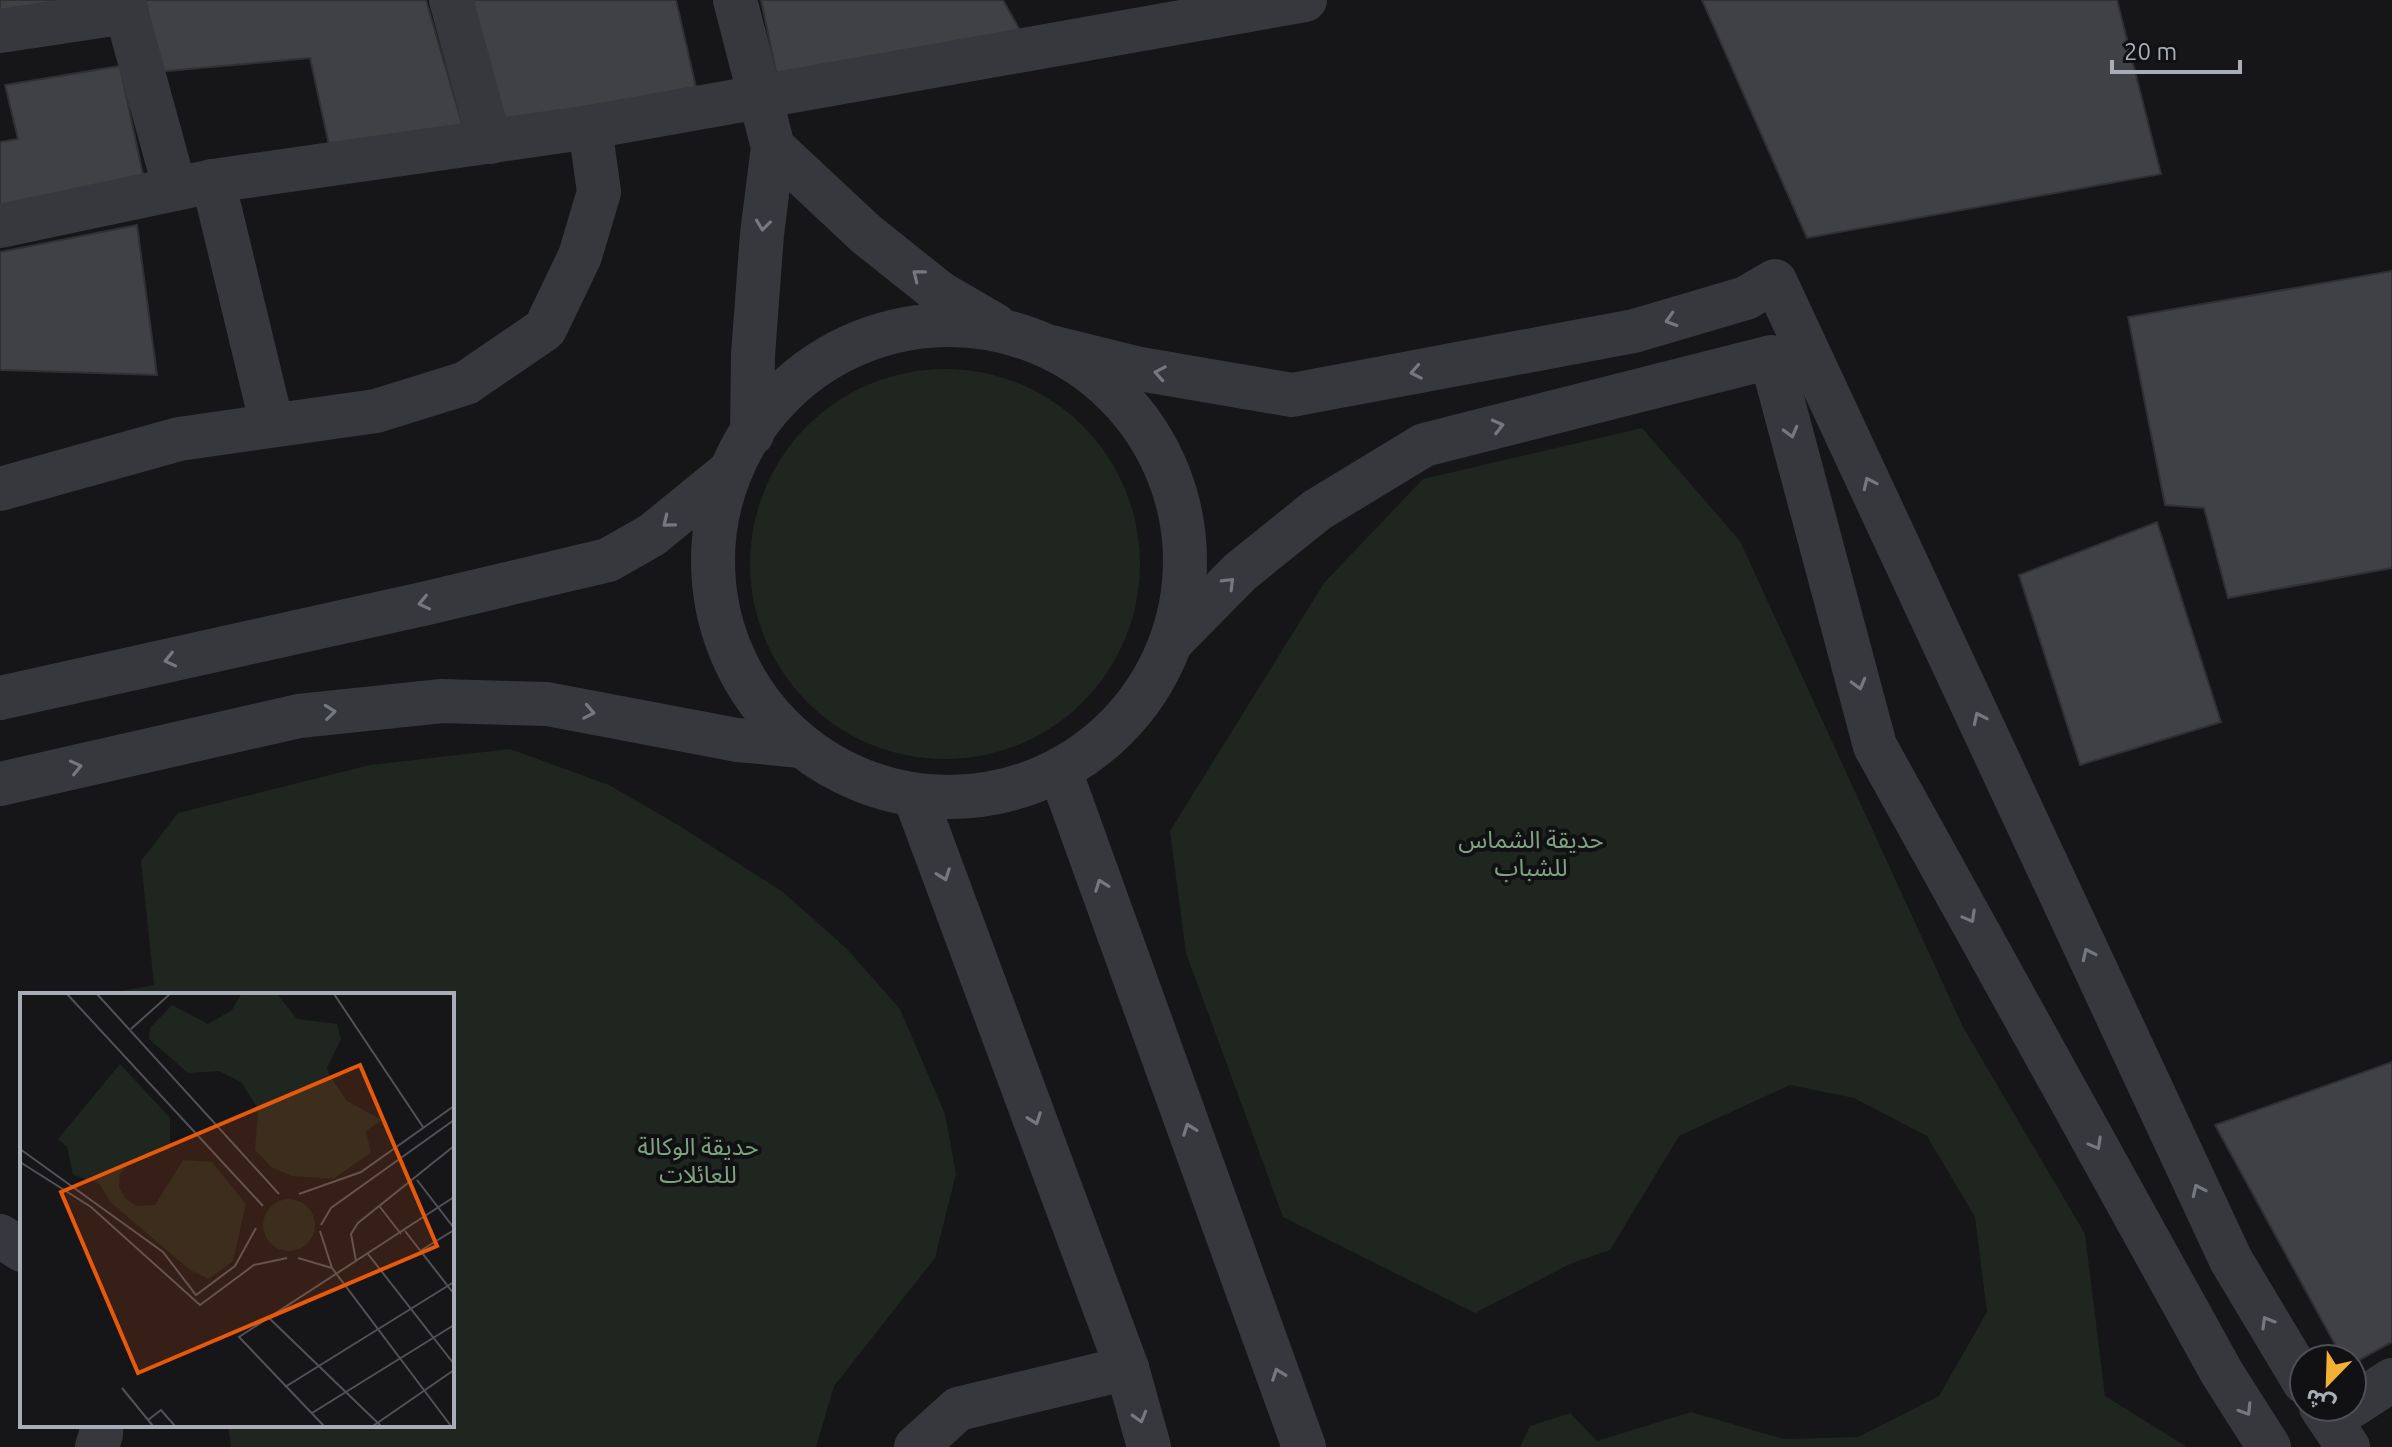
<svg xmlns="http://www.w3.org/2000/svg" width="2392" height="1447" font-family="Ubuntu,'Noto Sans Arabic',sans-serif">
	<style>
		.green { fill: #1e261f }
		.building { fill: #404145; stroke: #303034; stroke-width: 2 }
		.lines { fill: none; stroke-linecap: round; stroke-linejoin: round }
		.minor { stroke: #37383d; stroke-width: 44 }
		.oneway { stroke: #757881 }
		.labels { text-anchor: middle; stroke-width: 8; stroke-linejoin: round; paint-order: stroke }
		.park-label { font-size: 24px; fill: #7fa381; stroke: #111113 }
		.inset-road { fill: none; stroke: #505258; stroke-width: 2 }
		.view { fill: #e8590c; fill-opacity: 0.15; stroke: #e8590c; stroke-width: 4 }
		.inset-edge { fill: none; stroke: #a8adb8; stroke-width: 4 }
	</style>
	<rect width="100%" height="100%" fill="#161618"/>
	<g class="green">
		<circle cx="945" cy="564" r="195"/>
		<polygon points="1642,428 1740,541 1963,1027 2085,1234 2105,1396 2187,1447 1520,1447 1530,1426 1570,1413 1597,1441 1691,1412 1783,1439 1858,1437 1939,1396 1987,1312 1975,1217 1927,1136 1854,1098 1790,1085 1679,1136 1610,1250 1572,1263 1475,1313 1283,1217 1186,953 1170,831 1324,583 1423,479"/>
		<polygon points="510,749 609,785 678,825 783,892 846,948 900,1009 945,1114 956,1174 935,1258 834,1386 816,1447 231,1447 228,1425 452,1425 452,995 100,995 154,985 141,861 178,813 370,765"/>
	</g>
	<g class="building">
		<polygon points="0,0 63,0 0,12"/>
		<polygon points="142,0 426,0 464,130 331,154 310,58 157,72"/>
		<polygon points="467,0 676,0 696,87 498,125"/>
		<polygon points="761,0 1003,0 1020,30 778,82"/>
		<polygon points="1702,0 2117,0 2161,174 1807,238"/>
		<polygon points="120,66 145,184 0,213 0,142 18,139 5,85"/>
		<polygon points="137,225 157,375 0,370 0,252"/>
		<polygon points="2392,271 2392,568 2228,598 2204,508 2165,505 2128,317"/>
		<polygon points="2157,522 2221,722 2080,765 2019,575"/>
		<polygon points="2392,1062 2392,1342 2352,1364 2352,1359 2343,1359 2215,1125"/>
	</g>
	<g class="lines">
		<g class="minor">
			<polyline points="123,0 175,189"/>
			<polyline points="451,0 490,142"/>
			<polyline points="735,0 773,147 762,234 753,355 752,434"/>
			<polyline points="0,31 127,12"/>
			<polyline points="773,147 866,234 940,293 995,325"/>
			<polyline points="213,181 272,425"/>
			<polyline points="0,226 213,181 590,127 1305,0"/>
			<circle cx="949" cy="561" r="236"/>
			<polyline points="1047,346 1140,369 1292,395 1634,331 1746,298 1775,281 2231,1260 2304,1382"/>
			<polyline points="0,489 179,439 376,411 466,383 545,329 580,256 599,192 590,127"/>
			<polyline points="1174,639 1240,572 1317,510 1424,445 1771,357 1875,746 2222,1373 2269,1447"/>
			<polyline points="0,698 427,603 608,560 652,535 728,473"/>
			<polyline points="1060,771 1304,1447"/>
			<polyline points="0,784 299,716 442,701 547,704 737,740 802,746"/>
			<polyline points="917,802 1127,1368 1149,1447"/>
			<polyline points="0,1236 22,1250"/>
			<polyline points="2352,1406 2392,1380"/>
			<polyline points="2321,1407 2348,1447"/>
			<polyline points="97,1447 101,1434 101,1425"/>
			<polyline points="916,1447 958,1409 1127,1368"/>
		</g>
	</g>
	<defs><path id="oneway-chevron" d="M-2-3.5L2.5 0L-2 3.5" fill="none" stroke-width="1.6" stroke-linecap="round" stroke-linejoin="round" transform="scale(2)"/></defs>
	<g class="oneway">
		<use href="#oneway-chevron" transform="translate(763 225) rotate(97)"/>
		<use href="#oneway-chevron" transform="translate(918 275) rotate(-142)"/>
		<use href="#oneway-chevron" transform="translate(1671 320) rotate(163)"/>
		<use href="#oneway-chevron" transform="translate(1416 372) rotate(169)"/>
		<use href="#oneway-chevron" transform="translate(1160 373) rotate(-170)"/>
		<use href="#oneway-chevron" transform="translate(1498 426) rotate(-14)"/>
		<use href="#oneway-chevron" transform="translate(1791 432) rotate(75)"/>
		<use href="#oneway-chevron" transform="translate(1869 483) rotate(-115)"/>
		<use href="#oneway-chevron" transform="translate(668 522) rotate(141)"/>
		<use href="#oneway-chevron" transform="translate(1229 583) rotate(-45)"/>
		<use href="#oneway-chevron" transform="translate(424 603) rotate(167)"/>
		<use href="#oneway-chevron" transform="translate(170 660) rotate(167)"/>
		<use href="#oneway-chevron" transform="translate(1859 684) rotate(75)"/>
		<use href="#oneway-chevron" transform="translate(330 712) rotate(-6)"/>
		<use href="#oneway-chevron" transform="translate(589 712) rotate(11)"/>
		<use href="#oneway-chevron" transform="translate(1979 718) rotate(-115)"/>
		<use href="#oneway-chevron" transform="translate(76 767) rotate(-13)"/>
		<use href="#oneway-chevron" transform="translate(944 875) rotate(70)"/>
		<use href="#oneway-chevron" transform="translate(1101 885) rotate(-110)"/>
		<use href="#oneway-chevron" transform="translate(1970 917) rotate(61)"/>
		<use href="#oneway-chevron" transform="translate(2088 954) rotate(-115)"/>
		<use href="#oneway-chevron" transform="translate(1035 1119) rotate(70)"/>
		<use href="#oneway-chevron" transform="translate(1189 1129) rotate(-110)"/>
		<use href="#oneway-chevron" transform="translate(2096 1144) rotate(61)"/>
		<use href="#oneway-chevron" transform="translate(2198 1190) rotate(-115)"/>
		<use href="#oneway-chevron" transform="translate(2267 1322) rotate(-120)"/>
		<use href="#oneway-chevron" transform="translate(1278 1374) rotate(-110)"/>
		<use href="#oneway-chevron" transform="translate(2246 1410) rotate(58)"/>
		<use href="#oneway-chevron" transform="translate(1140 1417) rotate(74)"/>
	</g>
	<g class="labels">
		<g class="park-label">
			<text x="1531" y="848">حديقة الشماس<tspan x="1531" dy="28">للشباب</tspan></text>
			<text x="698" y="1155">حديقة الوكالة<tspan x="698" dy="28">للعائلات</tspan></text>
		</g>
	</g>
	<g transform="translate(20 993)">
		<rect width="434" height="434" fill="#161618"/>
		<path d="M 221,1 L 257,1 L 277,26 L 317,31 L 321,46 L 307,75 L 310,83 L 327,108 L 362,127 L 346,138 L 351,160 L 313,186 L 272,183 L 251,174 L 235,157 L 238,116 L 221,89 L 199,78 L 168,80 L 129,46 L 130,35 L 152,12 L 188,31 L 212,17 ZM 100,71 L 150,125 L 150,156 L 108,172 L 100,181 L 99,194 L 105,205 L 116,213 L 135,212 L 163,167 L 192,169 L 226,211 L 213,268 L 189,286 L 170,277 L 90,209 L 79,190 L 53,182 L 47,154 L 38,146 ZM243 232a26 26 0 1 1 52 0a26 26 0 1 1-52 0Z" fill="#1e261f"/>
		<path class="inset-road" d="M 47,1 L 243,213M 77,1 L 259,201M 314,1 L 403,134M 111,36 L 150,1M 0,156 L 143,259 L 176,302 L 215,273 L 236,235M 0,169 L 71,214 L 180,312 L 234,272 L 267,265M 397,187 L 434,235M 279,201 L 341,179 L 434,113M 360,214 L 381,241M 301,232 L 311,215 L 434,127M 300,238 L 312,275 L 431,433M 385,238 L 434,301M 400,258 L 434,237M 348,261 L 434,371M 278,265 L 312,275M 336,268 L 331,241 L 338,230 L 434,153M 249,325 L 361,433M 265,394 L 434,289M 102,395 L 133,433M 292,420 L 434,332M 128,427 L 141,417 L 155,433M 304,433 L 219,344 L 434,204M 353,433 L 434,377"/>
		<path class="view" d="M 340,72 L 417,253 L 118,380 L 41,199 Z"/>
		<rect width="434" height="434" class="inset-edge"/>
	</g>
	<g transform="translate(2328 1383) rotate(203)"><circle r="38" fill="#111113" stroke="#4d4f55" stroke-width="2"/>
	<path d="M0-6L14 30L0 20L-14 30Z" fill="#f2b134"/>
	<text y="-12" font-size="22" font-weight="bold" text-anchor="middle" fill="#a8adb8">ش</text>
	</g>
	<path d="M2112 60v12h128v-12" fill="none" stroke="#a8adb8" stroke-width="4"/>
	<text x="2124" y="60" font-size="24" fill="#a8adb8" stroke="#111113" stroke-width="6" paint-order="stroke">20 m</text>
</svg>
